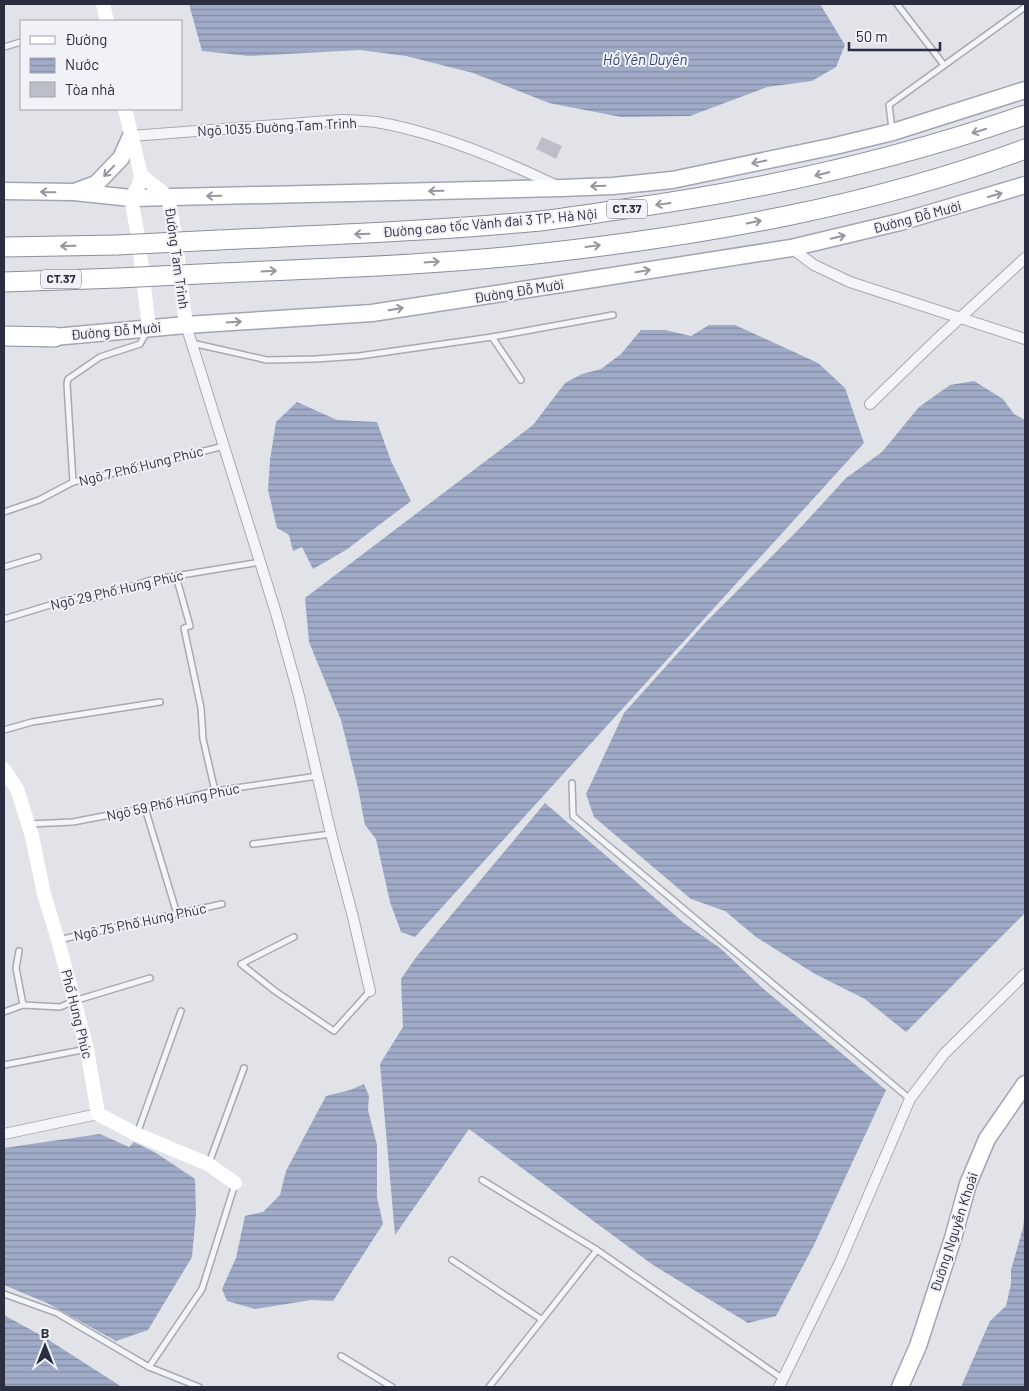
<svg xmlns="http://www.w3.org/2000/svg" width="1029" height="1391" font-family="Barlow,sans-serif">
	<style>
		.water { fill: url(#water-rules) }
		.building { fill: #bcbec9 }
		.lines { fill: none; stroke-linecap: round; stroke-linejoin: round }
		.lane-casing { stroke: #a7a9b3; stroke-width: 8 }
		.street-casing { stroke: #a7a9b3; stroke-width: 12 }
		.primary-casing { stroke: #a1a5b4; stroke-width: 19 }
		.highway-casing { stroke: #8a8e9f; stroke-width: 21 }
		.lane { stroke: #f4f5f8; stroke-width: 5 }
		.street { stroke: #f4f5f8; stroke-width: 10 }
		.secondary { stroke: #fff; stroke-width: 14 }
		.primary { stroke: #fff; stroke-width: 16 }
		.highway { stroke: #fff; stroke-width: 19 }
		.highway-bridge-casing { stroke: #8a8e9f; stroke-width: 21; stroke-linecap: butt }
		.highway-bridge { stroke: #fff; stroke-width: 19 }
		.oneway { stroke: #9596a0 }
		.labels { text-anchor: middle; stroke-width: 4; stroke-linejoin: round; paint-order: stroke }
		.shield { fill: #f1f2f7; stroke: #666977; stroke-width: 1 }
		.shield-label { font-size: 12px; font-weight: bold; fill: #2b2e40 }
		.street-label { font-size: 14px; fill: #2b2e40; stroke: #f1f2f7 }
		.water-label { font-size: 15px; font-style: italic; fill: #374672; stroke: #f1f2f7 }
	</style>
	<defs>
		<pattern id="water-rules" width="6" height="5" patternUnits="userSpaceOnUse" patternTransform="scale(1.25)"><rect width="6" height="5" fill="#9fabc7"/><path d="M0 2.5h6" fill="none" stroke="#828ca3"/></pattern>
	</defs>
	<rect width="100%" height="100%" fill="#e1e3e9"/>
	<g class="water">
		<polygon points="189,4 820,4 845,45 836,67 812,81 767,87 690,116 621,117 549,103 473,73 406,56 360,50 250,56 202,51"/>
		<polygon points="709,325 735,325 818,363 845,388 864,443 415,937 401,932 390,902 376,839 365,825 358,788 341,720 309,642 305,598 533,425 565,383 582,374 601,369 621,354 641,330 665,330 691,336"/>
		<polygon points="974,381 1003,399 1014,414 1025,420 1025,913 906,1032 865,999 815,974 756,937 725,911 691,899 594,817 586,794 624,713 705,623 802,526 846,478 882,452 919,407 950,385"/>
		<polygon points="297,402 337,420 377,422 391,461 411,501 346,550 313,569 302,547 293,551 289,535 277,528 268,490 270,460 276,422"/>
		<polygon points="545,803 684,923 720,948 766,991 886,1090 813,1247 776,1316 748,1323 653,1265 469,1129 395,1235 380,1064 403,1027 401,979 417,956"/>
		<polygon points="364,1084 369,1096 368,1110 377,1145 377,1197 383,1224 333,1301 311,1300 255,1309 227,1301 222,1289 236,1258 245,1216 263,1212 280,1195 286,1171 326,1096 350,1090"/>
		<polygon points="100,1134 129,1147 134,1142 156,1153 195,1179 196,1213 192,1257 148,1330 116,1341 47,1303 4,1285 4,1148"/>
		<polygon points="1025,1211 1025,1387 961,1387 990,1321 1006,1306 1011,1284 1011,1270 1023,1228"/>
		<polygon points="4,1315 44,1337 122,1387 4,1387"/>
	</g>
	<polygon class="building" points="542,137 562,146 556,159 536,149"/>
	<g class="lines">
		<defs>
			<g id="lane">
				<polyline points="897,4 944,65"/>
				<polyline points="4,47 21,42"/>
				<polyline points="892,129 889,105 1025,7"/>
				<polyline points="492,337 521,380"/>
				<polyline points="192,343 267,360 315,359 359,356 492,337 613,315"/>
				<polyline points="73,482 67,384 68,379 100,357 140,344 147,331"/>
				<polyline points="4,512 39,500 73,482 137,468 224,446"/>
				<polyline points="4,567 38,557"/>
				<polyline points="176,576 190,626 184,628 201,708 203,739 215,791"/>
				<polyline points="4,619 73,598 95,598 151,580 261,562"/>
				<polyline points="4,730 32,722 160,702"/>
				<polyline points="572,783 573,816 910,1099"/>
				<polyline points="145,808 177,914"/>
				<polyline points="29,824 73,822 145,808 215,791 318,776"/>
				<polyline points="253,844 331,834"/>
				<polyline points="294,937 241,964 275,991 334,1031 370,991"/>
				<polyline points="58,940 222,904"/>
				<polyline points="19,951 16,968 23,1005"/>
				<polyline points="4,1012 23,1005 60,1007 74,1001 150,978"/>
				<polyline points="4,1065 87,1049"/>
				<polyline points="137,1134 181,1011"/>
				<polyline points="209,1163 244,1068"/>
				<polyline points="482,1180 597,1250 783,1379"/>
				<polyline points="452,1260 541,1319"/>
				<polyline points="4,1294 57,1313 149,1367 199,1387"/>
				<polyline points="341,1356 392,1387"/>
				<polyline points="149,1367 202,1289 235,1184"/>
				<polyline points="489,1387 597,1250"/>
			</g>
			<g id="street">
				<path d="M 131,136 L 342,120 C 353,120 365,121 376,122 C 435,132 501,159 555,185"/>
				<polyline points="791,248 814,265 850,282 1025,339"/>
				<polyline points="186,325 276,613 299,696 331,834 353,917 370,991"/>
				<polyline points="870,404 935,341 1025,258"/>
				<polyline points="4,1134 98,1114"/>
				<polyline points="779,1387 840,1262 910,1099 944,1054 1025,974"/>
			</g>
			<g id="primary">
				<polyline points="4,191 74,192 131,198 561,188 613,186 672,180 835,146 893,132 1025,90"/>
				<polyline points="77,191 96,184 121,158 131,136"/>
				<polyline points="43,338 186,325 372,313 574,282 791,248 900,222 1025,185"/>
				<polyline points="900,1387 918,1346 953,1238 968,1184 987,1139 1025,1084"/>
			</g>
			<g id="highway">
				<path d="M 219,240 C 326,235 433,231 540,221 C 566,218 591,214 617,210 C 756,191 893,161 1025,115"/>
				<polyline points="4,247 117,245"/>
				<path d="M 221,273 C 329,268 437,265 544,253 C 707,235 871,206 1025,149"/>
				<polyline points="4,282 118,278"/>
				<polyline points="4,336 55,337"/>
			</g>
		</defs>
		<use href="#lane" class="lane-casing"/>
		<use href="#street" class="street-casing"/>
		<use href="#primary" class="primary-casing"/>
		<use href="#highway" class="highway-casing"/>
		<use href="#lane" class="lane"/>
		<use href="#street" class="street"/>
		<g class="secondary">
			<polyline points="103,4 107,21"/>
			<polyline points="125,109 141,175 138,187 131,198 138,236 149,328"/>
			<polyline points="141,175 168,197 175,234 186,325"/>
			<polyline points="4,769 17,789 32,836 44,894 58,940 87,1049 98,1114 136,1134 208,1164 235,1183"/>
		</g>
		<use href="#primary" class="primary"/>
		<use href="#highway" class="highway"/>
		<defs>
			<g id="highway-bridge">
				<polyline points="117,245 219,240"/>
				<polyline points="118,278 221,273"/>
			</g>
		</defs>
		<use href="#highway-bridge" class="highway-bridge-casing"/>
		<use href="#highway-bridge" class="highway-bridge"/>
	</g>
	<defs><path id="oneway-shaft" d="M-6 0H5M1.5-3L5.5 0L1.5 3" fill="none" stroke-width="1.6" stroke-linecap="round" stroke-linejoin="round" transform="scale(1.25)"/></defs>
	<g class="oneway">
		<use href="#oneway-shaft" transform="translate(979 131) rotate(162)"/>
		<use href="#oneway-shaft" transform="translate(759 162) rotate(168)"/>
		<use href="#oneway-shaft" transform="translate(109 171) rotate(134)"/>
		<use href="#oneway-shaft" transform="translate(822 174) rotate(167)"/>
		<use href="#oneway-shaft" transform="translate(598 186) rotate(178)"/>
		<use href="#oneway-shaft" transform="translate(436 191) rotate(179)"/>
		<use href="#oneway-shaft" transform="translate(48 192) rotate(-179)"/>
		<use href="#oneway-shaft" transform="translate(995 195) rotate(-16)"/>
		<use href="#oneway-shaft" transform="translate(214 196) rotate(179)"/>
		<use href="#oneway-shaft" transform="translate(663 204) rotate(172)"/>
		<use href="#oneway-shaft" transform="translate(754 222) rotate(-11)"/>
		<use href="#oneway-shaft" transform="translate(362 234) rotate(178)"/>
		<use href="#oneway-shaft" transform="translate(838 237) rotate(-13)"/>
		<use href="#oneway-shaft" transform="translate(68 246) rotate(179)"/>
		<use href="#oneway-shaft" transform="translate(593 246) rotate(-8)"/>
		<use href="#oneway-shaft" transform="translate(432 262) rotate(-4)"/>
		<use href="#oneway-shaft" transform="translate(269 271) rotate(-3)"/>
		<use href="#oneway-shaft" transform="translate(643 271) rotate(-9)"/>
		<use href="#oneway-shaft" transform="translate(396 309) rotate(-9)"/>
		<use href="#oneway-shaft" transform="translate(234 322) rotate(-4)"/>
	</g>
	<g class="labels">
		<g class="shield">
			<rect x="607" y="199.5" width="40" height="19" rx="4"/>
			<rect x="41" y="269.5" width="40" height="19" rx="4"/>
		</g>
		<g class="shield-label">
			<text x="627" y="213">CT.37</text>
			<text x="61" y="283">CT.37</text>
		</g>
		<g class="street-label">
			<text transform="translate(277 127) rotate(-3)" y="5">Ngõ 1035 Đường Tam Trinh</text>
			<text transform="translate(917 217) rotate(-15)" y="5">Đường Đỗ Mười</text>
			<text transform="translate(490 223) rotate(-5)" y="5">Đường cao tốc Vành đai 3 TP. Hà Nội</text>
			<text transform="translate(177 258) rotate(82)" y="5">Đường Tam Trinh</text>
			<text transform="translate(519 291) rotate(-9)" y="5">Đường Đỗ Mười</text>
			<text transform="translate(116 331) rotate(-5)" y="5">Đường Đỗ Mười</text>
			<text transform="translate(141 466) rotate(-14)" y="5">Ngõ 7 Phố Hưng Phúc</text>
			<text transform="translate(117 590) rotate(-13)" y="5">Ngõ 29 Phố Hưng Phúc</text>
			<text transform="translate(173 802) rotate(-12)" y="5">Ngõ 59 Phố Hưng Phúc</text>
			<text transform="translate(140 922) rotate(-12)" y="5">Ngõ 75 Phố Hưng Phúc</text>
			<text transform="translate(77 1014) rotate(76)" y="5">Phố Hưng Phúc</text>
			<text transform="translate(954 1232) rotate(-72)" y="5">Đường Nguyễn Khoái</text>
		</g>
		<g class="water-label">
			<text x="645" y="65">Hồ Yên Duyên</text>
		</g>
	</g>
	<rect width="1029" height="1391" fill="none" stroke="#2b2e40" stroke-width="10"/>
	<rect x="20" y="20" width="162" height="90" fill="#f1f2f7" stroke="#a2a4ae"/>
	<rect x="30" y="36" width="25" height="8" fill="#ffffff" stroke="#a2a4ae"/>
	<text x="65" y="45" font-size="15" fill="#2b2e40">Đường</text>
	<rect x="30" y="58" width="25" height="15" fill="url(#water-rules)" stroke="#a2a4ae"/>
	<text x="65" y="70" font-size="15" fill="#2b2e40">Nước</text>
	<rect x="30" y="82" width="25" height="15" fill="#bcbec9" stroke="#a2a4ae"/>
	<text x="65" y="95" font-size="15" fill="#2b2e40">Tòa nhà</text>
	<g transform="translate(45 1346)" stroke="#f1f2f7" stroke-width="4" paint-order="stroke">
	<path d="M0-4L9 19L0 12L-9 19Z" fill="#2b2e40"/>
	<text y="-8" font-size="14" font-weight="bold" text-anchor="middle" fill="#2b2e40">B</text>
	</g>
	<path d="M849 42v8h91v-8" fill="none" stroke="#2b2e40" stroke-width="2.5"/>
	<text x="856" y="42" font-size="15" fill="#2b2e40" stroke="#f1f2f7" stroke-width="4" paint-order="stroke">50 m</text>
</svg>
